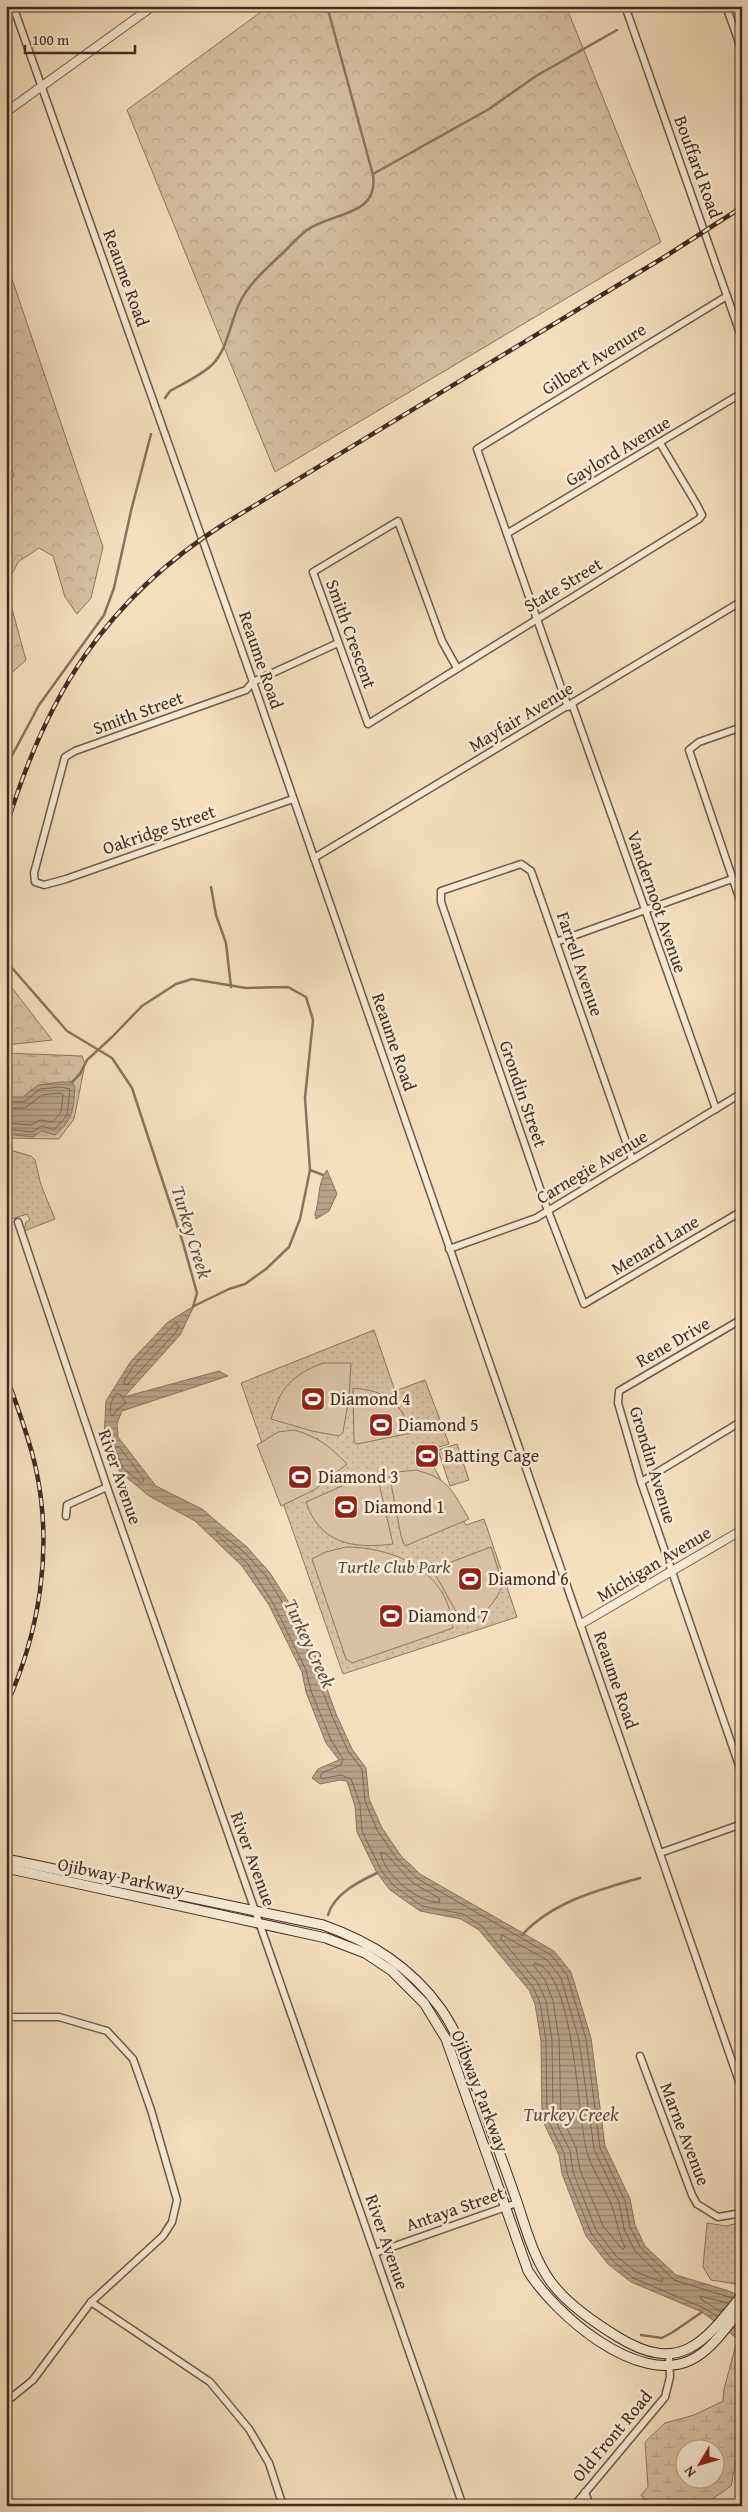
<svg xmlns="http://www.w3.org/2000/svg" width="748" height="2512" font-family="'Gentium Book Plus',serif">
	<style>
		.forest { fill: url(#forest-crowns); stroke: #8e7662 }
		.wetland { fill: url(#wetland-marsh); stroke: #8e7662; fill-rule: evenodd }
		.park { fill: url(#park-dots); stroke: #8e7662 }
		.garden { fill: #d7c0a4; stroke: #8e7662 }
		.water { fill: url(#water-rules); stroke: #8a725f }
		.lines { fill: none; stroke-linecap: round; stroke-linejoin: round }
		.shore { stroke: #7e6655; stroke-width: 1 }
		.stream { stroke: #8a725f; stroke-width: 2.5 }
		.minor-casing { stroke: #705848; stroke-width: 9 }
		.tertiary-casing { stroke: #705848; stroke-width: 10 }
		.secondary-casing { stroke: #442b21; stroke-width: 11 }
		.minor { stroke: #f8ead5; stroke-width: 6 }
		.tertiary { stroke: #f8ead5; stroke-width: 8 }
		.secondary { stroke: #f8ead5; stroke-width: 9 }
		.rail-casing { stroke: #442b21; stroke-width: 4.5 }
		.rail { stroke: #f8ead5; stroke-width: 2.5; stroke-dasharray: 8; stroke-linecap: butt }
		.labels { text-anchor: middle; stroke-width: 5; stroke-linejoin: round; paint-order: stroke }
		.street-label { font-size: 18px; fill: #442b21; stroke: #f8ead5 }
		.poi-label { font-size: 18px; fill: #442b21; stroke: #f8ead5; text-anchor: start }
		.park-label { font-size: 18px; font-style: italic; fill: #61493b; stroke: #f8ead5 }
		.water-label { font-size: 19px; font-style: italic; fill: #61493b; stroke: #f8ead5 }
	</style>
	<defs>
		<pattern id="forest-crowns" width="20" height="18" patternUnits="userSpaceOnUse" patternTransform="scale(1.25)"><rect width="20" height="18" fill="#d7c0a4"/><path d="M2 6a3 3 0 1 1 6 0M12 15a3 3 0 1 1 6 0" fill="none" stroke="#baa58d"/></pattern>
		<pattern id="wetland-marsh" width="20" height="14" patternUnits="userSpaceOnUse" patternTransform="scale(1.25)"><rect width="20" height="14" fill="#d7c0a4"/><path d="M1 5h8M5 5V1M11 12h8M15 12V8" fill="none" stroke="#baa58d"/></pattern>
		<pattern id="park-dots" width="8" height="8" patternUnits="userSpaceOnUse" patternTransform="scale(1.25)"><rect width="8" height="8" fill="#d7c0a4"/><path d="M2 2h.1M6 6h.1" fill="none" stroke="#baa58d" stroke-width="1.8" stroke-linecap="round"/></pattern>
		<pattern id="water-rules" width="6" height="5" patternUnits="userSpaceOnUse" patternTransform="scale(1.25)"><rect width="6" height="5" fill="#b9a289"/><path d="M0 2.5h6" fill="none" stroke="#988470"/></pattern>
	</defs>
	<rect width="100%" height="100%" fill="#f5dfbf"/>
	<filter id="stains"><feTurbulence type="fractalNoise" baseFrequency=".004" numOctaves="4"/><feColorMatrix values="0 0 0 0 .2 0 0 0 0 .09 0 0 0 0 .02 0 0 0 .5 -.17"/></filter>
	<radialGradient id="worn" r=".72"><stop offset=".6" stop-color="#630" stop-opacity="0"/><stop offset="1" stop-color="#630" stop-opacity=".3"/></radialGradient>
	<g class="forest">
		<polygon points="269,6 566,6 661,242 275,472 127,110"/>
		<polygon points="12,279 103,547 91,598 77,614 65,597 53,556 39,548 18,562 6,587 26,660 6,678 6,479 14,476 6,449 6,282"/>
		<polygon points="6,980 52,1040 6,1045"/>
	</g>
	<g class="wetland">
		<polygon points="6,1053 82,1056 85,1064 74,1119 59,1139 6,1138"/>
		<path d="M 738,2337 L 742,2342 L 742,2432 L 731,2486 L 708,2502 L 683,2506 L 648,2506 L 641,2495 L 648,2487 L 645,2442 L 665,2423 L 694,2415 L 723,2401 L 724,2389 ZM 686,2450 L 716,2450 L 716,2480 L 686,2480 Z"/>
	</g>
	<g class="park">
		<polygon points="6,1149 31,1156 35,1160 41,1185 55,1219 24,1231 26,1222 30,1220 27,1214 6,1221"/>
		<polygon points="374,1330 395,1391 425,1380 449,1444 425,1451 466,1525 484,1519 517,1617 343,1674 241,1383"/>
		<polygon points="457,1444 469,1480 450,1486 438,1450"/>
		<polygon points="742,2222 742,2280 737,2284 711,2280 703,2267 707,2223 726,2226"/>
	</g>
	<g class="garden">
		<path d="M 323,1363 L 351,1363 L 349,1397 L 343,1432 L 339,1436 L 312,1431 L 271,1419 C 281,1387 292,1375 323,1363 Z"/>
		<path d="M 353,1388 C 386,1391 401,1401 411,1433 L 357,1444 L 354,1442 Z"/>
		<path d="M 294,1430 C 319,1437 329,1446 347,1464 L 314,1490 L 281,1506 L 257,1445 L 278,1432 Z"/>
		<path d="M 416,1470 C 450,1479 452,1491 469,1519 L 405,1546 L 401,1536 L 389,1473 Z"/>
		<path d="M 369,1474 L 374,1475 L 378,1479 L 393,1544 C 353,1549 320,1544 306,1502 Z"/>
		<path d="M 346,1547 C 386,1547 433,1564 448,1605 C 451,1612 451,1621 453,1628 L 352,1663 L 346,1659 L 312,1559 L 326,1552 Z"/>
		<path d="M 491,1547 L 503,1585 C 495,1603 483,1618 463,1624 L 434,1572 L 438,1567 Z"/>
	</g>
	<g class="water">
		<path d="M 60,1082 L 72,1082 L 75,1087 C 73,1111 74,1118 55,1135 L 42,1131 L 33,1137 L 6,1134 L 6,1097 L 23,1097 L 38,1085 Z"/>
		<path d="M 327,1170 L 337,1194 L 329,1211 L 316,1219 L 315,1214 C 320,1200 317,1183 327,1170 Z"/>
		<polygon points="194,1306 180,1335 124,1397 219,1371 228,1376 122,1411 117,1423 118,1437 156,1486 202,1509 247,1547 270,1573 305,1628 336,1714 352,1749 366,1768 369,1799 382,1828 401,1856 420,1874 554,1951 571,1972 591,2038 605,2146 630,2199 635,2225 645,2246 676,2275 729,2291 742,2297 742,2342 702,2312 631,2282 608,2264 586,2236 562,2174 559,2155 542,2119 541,2041 535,2004 529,1990 479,1930 461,1919 420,1911 390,1890 377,1873 357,1832 355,1806 347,1781 340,1780 320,1784 312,1778 318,1769 339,1760 326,1743 306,1692 302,1672 269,1605 242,1566 195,1521 149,1496 119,1471 104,1439 106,1401 131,1361 168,1322"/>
	</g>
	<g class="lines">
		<g class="shore">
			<polyline points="6,1102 24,1102 40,1089 60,1087 70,1089 67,1115 54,1130 42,1126 32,1132 6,1129"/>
			<polyline points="6,1108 25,1108 42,1095 60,1093 63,1095 61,1112 53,1122 40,1120 31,1125 6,1123"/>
			<polygon points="176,1323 179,1326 176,1332 128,1384 125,1385 124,1381 135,1364"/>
			<polygon points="116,1394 120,1394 126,1403 119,1408 112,1416 110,1414 111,1403"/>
			<polygon points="115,1447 119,1447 144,1479 143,1482 140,1482 123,1468"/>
			<path d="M 381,1853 L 385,1853 L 413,1883 L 439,1898 L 440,1902 C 420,1905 382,1873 381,1853 Z"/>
			<polygon points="502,1935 547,1960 561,1978 579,2040 594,2149 619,2202 624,2229 635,2251 663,2278 662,2282 636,2272 616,2256 596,2230 573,2172 570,2151 553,2116 552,2040 546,2001 538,1983 501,1939"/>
			<path d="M 535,1963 C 575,1971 577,2118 587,2152 C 592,2170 604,2186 611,2204 C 617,2219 617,2231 625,2247 L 623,2250 L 603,2226 L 580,2170 L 576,2148 L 561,2115 L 559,2039 L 553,2001 L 545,1980 L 534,1966 Z"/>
			<polyline points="721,2312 701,2299 700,2296 728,2303"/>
			<polyline points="717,2316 704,2308 633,2278 612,2260 591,2233 567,2173 564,2153 547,2118 546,2040 540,2003 533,1987 482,1926 463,1914 422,1906 394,1886 381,1870 362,1831 360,1804 351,1779 341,1775 322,1779 320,1777 322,1773 341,1765 343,1759 331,1740 311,1691 306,1670 273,1603 247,1563 217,1535 217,1531 243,1551 266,1576 300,1630 332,1716 348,1751 362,1769 365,1801 377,1830 397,1859 418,1879 551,1955 567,1975 586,2039 600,2148 625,2201 630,2227 641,2248 674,2280 732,2298"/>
		</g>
		<g class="stream">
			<polyline points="373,174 489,109 536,76 617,30"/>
			<path d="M 165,398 L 170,391 C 184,383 200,376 212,365 C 228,349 230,322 240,302 C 250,282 269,266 285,251 C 292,244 299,236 307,230 C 332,212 379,217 373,175 L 327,6"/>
			<polyline points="6,767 39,705 104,615 114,588 131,511 151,434"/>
			<polyline points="211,887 216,915 226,943 231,987"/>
			<polyline points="6,961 67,1031 112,1058 132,1088 183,1243 197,1293 193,1307"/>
			<polyline points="72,1082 80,1074 87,1060 112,1037 142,1006 176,984 192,979 246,988 288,987 306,997 313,1020 305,1098 310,1170 300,1219 289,1247 266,1269 245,1284 229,1289 194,1306"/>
			<polyline points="310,1170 323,1175"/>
			<path d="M 328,1915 C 334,1894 358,1882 377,1873"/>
			<path d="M 522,1935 C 552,1902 598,1890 640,1878"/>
			<polyline points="641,2335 662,2338 673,2332 702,2312"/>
		</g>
		<defs>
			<g id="minor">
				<polyline points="13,6 253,682 742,2090"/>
				<polyline points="625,6 742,339"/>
				<polyline points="726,6 742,51"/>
				<polyline points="508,533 742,393"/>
				<polyline points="457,668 442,641 398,521 313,572 368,724 699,519 702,515 697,505 660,443"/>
				<polyline points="572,704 716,1109"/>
				<polyline points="568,707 477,449 727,296"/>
				<polyline points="742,727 699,742 689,750 742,906"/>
				<polyline points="293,799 66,879 44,885 35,882 34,873 65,757 75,751 246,690 253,682 338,643"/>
				<polyline points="314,858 742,601"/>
				<polyline points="556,942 732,879"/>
				<polyline points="632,1159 531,871 521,864 441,891 441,902 545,1203 584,1304 742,1211"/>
				<polyline points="18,1222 107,1487 463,2506"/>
				<polyline points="449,1249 536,1218 742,1093"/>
				<polyline points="742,1319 619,1391 618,1403 641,1482 742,1774"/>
				<polyline points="641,1482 742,1421"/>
				<polyline points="66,1516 67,1505 107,1487"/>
				<polyline points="660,1853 742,1824"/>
				<polyline points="6,2017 59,2017 107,2031 133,2059 151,2110 177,2200 172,2222 163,2236 91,2302 33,2380 6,2402"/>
				<polyline points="640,2056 692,2195 697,2204 718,2217 742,2213"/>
				<polyline points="375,2253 517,2203"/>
				<polyline points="91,2302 210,2382 249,2429 269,2463 283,2506"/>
				<polyline points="585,2492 590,2506"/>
				<polyline points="574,2506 665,2397 670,2377 669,2354"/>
			</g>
			<g id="tertiary">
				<polyline points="6,112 153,6"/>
				<polyline points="581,1624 742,1530"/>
			</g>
			<g id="secondary">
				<path d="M 6,1859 L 323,1925 C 371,1942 411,1967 441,2009 C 460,2036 469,2067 480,2098 C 492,2133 505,2167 517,2202 C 526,2229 534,2259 551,2282 C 567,2304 595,2323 618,2337 C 680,2375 704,2343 742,2295"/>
				<path d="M 6,1868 L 326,1938 L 365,1953 L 392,1971 L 424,2003 L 446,2039 L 528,2271 C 555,2314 637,2386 691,2360 C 712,2350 727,2326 742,2308"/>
			</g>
		</defs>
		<use href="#minor" class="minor-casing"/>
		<use href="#tertiary" class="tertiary-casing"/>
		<use href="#secondary" class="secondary-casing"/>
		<use href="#minor" class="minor"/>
		<use href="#tertiary" class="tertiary"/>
		<use href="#secondary" class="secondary"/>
		<defs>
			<g id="rail">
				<path d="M 6,828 C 46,695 106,599 224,524 L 666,256 L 742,207"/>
				<path d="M 6,1375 C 17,1406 29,1437 36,1469 C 53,1549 40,1632 6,1706"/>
			</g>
		</defs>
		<use href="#rail" class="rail-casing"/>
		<use href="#rail" class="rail"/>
	</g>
	<defs>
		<symbol id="stadium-square" viewBox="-11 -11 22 22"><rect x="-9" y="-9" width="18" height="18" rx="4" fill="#8f2418" stroke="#f8ead5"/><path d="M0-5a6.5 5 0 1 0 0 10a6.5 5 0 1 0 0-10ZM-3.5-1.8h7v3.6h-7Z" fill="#fff"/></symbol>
	</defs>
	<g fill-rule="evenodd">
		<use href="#stadium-square" x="299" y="1385" width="28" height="28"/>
		<use href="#stadium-square" x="367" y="1411" width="28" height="28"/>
		<use href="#stadium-square" x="413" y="1442" width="28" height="28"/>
		<use href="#stadium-square" x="286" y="1463" width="28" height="28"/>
		<use href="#stadium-square" x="332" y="1493" width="28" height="28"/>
		<use href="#stadium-square" x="456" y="1565" width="28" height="28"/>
		<use href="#stadium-square" x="377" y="1602" width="28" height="28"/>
	</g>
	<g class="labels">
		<g class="street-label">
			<text transform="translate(698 167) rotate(70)" y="6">Bouffard Road</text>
			<text transform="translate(126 278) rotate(70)" y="6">Reaume Road</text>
			<text transform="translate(594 359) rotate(-32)" y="6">Gilbert Avenure</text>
			<text transform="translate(618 451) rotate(-31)" y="6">Gaylord Avenue</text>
			<text transform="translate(563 585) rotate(-31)" y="6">State Street</text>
			<text transform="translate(351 634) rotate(70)" y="6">Smith Crescent</text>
			<text transform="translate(261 660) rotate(71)" y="6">Reaume Road</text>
			<text transform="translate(138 713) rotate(-20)" y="6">Smith Street</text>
			<text transform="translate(521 717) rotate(-31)" y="6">Mayfair Avenue</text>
			<text transform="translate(159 830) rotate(-19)" y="6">Oakridge Street</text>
			<text transform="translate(657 902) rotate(71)" y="6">Vandernoot Avenue</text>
			<text transform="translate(580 964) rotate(71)" y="6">Farrell Avenue</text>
			<text transform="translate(394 1042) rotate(71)" y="6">Reaume Road</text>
			<text transform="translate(523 1094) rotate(71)" y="6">Grondin Street</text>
			<text transform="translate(592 1167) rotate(-31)" y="6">Carnegie Avenue</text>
			<text transform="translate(655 1245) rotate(-31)" y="6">Menard Lane</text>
			<text transform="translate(673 1342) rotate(-30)" y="6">Rene Drive</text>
			<text transform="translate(653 1465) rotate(73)" y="6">Grondin Avenue</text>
			<text transform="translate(120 1477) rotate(71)" y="6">River Avenue</text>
			<text transform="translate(654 1564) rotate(-31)" y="6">Michigan Avenue</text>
			<text transform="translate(616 1680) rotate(71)" y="6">Reaume Road</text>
			<text transform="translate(253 1859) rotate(70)" y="6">River Avenue</text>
			<text transform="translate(121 1877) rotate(12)" y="6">Ojibway Parkway</text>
			<text transform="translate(480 2091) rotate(69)" y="6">Ojibway Parkway</text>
			<text transform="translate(685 2134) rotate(69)" y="6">Marne Avenue</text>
			<text transform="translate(455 2209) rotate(-19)" y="6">Antaya Street</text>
			<text transform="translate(387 2242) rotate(71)" y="6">River Avenue</text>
			<text transform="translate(612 2436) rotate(-50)" y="6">Old Front Road</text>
		</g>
		<g class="poi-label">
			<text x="330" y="1405">Diamond 4</text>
			<text x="398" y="1431">Diamond 5</text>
			<text x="444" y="1462">Batting Cage</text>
			<text x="318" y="1483">Diamond 3</text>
			<text x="364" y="1513">Diamond 1</text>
			<text x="488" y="1585">Diamond 6</text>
			<text x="408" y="1622">Diamond 7</text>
		</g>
		<g class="park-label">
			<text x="394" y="1573">Turtle Club Park</text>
		</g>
		<g class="water-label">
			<text transform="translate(192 1232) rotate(73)" y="7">Turkey Creek</text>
			<text transform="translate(310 1643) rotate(65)" y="7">Turkey Creek</text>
			<text x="571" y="2121">Turkey Creek</text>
		</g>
	</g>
	<rect width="748" height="2512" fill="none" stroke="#f5dfbf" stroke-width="25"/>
	<rect x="8" y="8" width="733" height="2497" fill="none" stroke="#442b21" stroke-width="2.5"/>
	<rect x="12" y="12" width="723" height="2487" fill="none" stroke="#442b21"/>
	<g transform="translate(700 2464) rotate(232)"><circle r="24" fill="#f8ead5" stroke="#b09e8d"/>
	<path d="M0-4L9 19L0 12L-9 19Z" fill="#8f2418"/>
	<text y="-8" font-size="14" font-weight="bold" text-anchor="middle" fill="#442b21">N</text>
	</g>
	<path d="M25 45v8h110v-8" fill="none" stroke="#442b21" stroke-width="2.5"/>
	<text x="32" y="45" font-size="15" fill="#442b21" stroke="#f8ead5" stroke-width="4" paint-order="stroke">100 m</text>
	<rect width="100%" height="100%" filter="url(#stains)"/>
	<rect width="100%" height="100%" fill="url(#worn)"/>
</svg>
